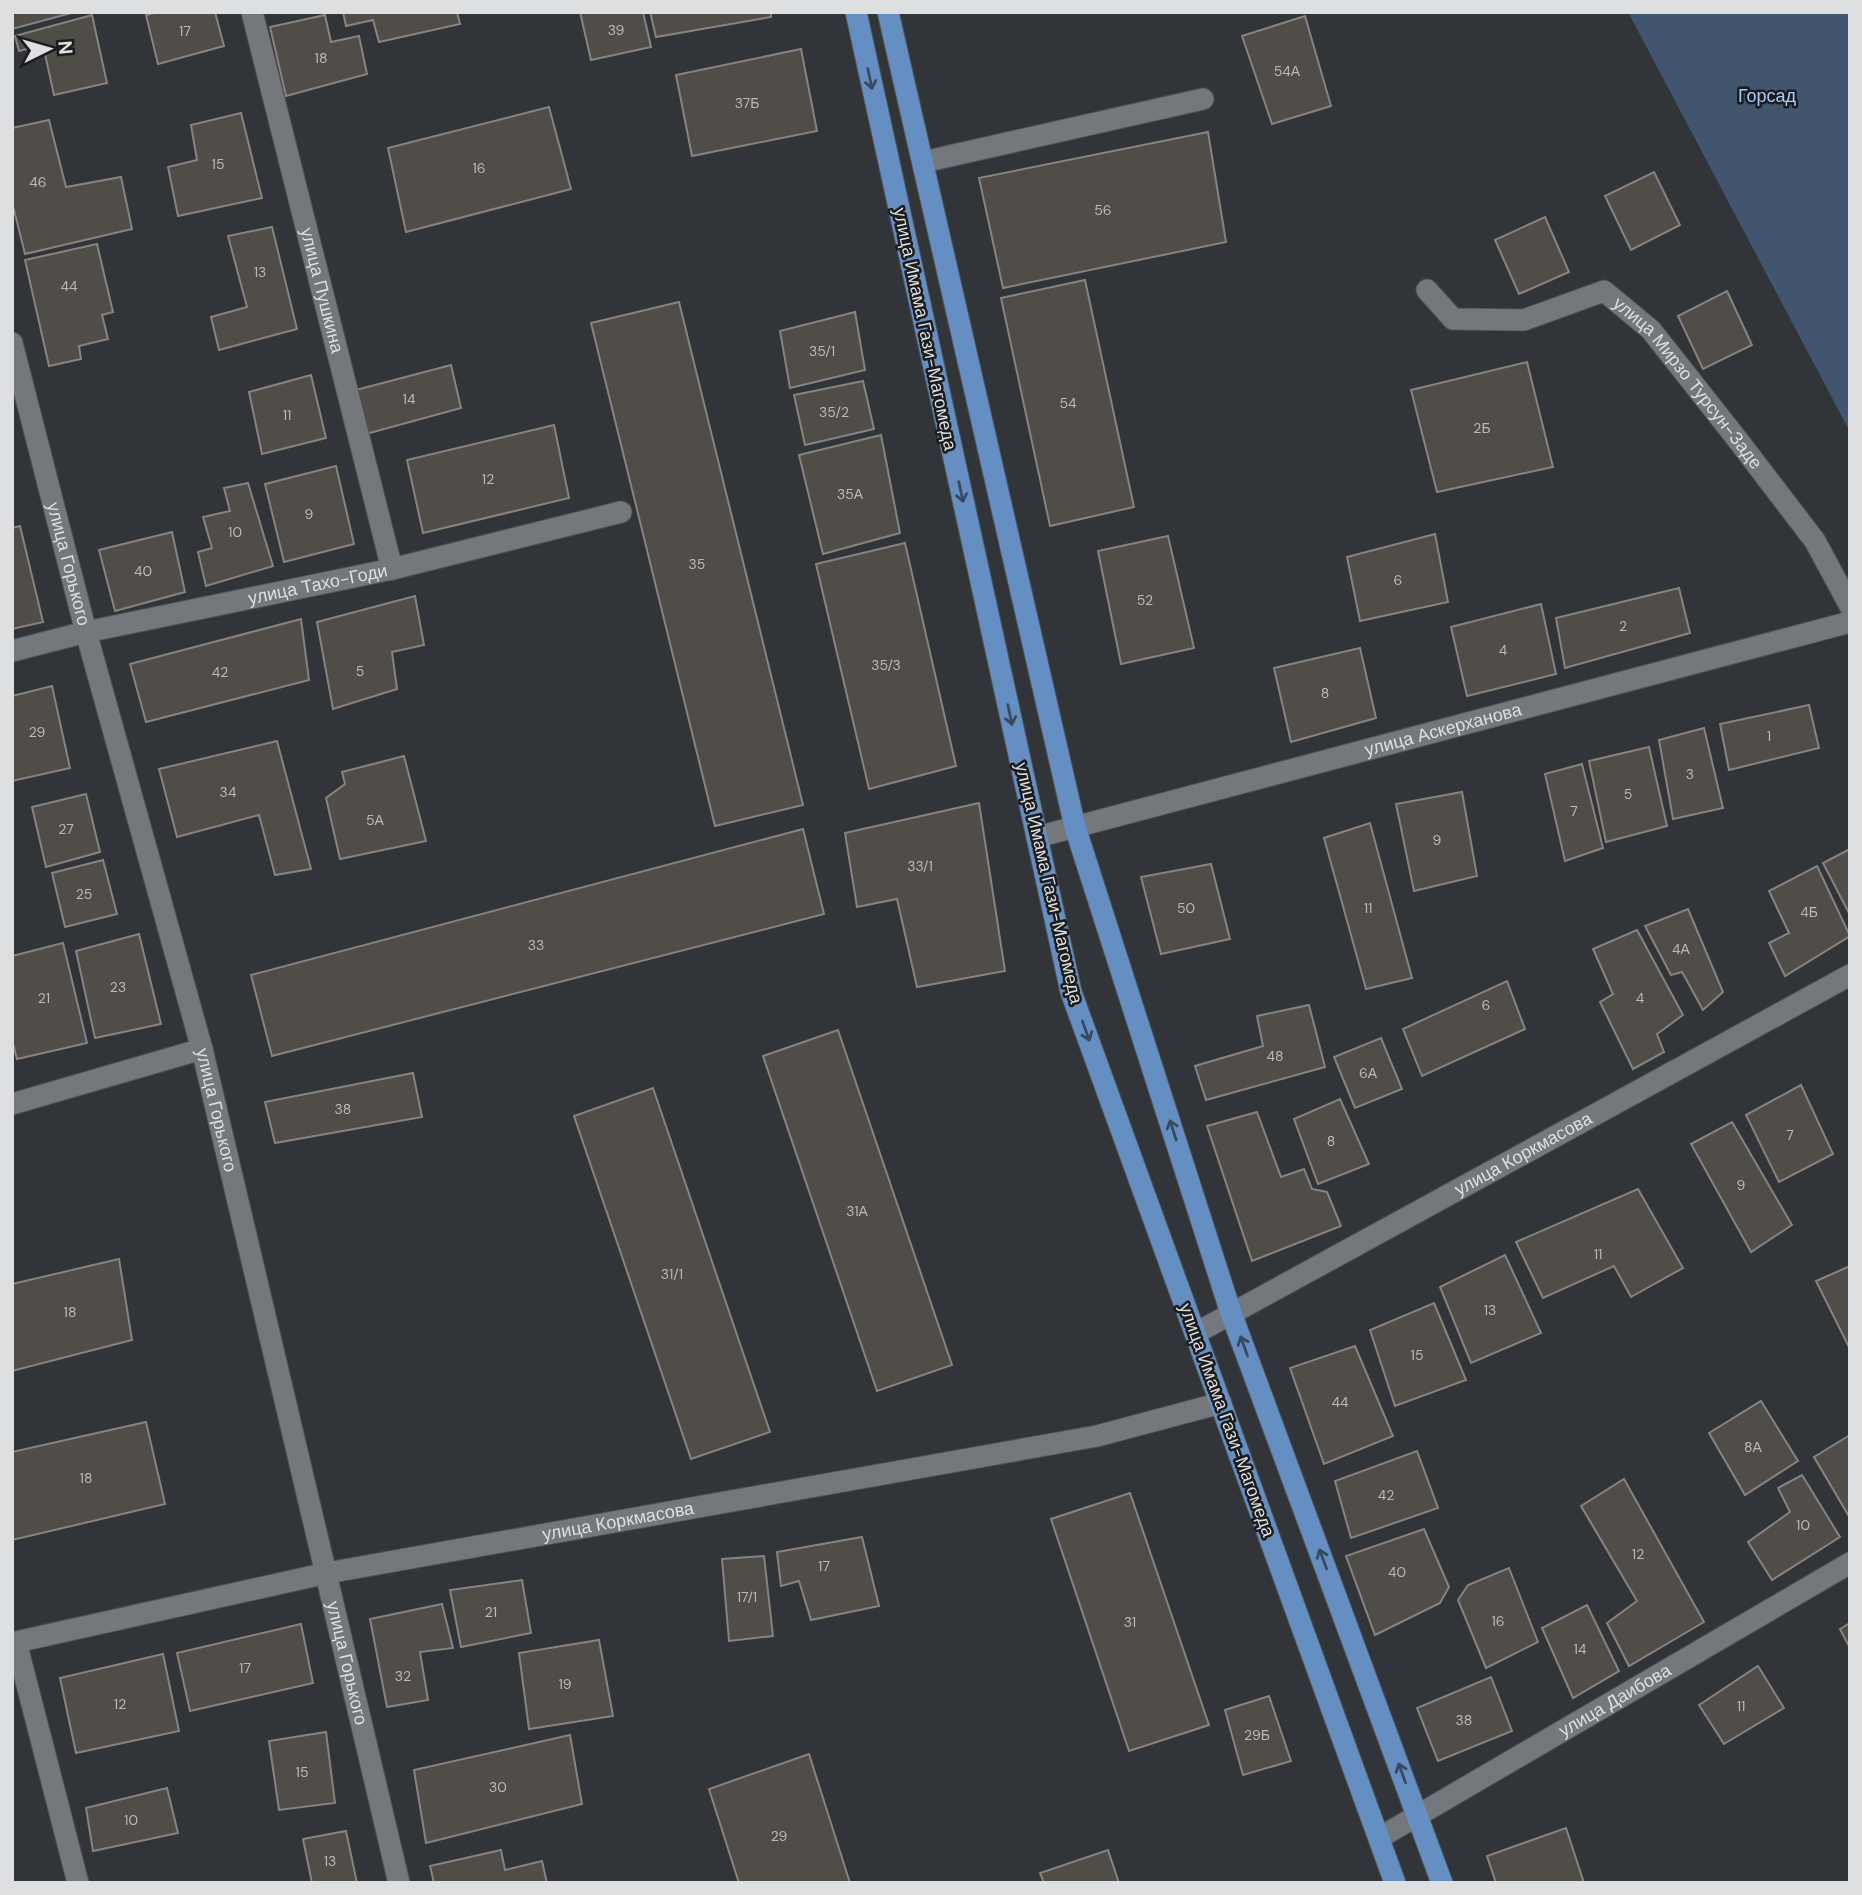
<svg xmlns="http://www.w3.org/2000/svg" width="1862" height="1895" font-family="'DM Sans',sans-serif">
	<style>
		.green { fill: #42556e }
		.building { fill: #504c48; stroke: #88837f; stroke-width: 2 }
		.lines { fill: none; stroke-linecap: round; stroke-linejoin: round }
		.minor-casing { stroke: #505356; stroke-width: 23 }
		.major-casing { stroke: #505356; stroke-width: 23 }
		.minor { stroke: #74777c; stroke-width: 21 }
		.major { stroke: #658ec3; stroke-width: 21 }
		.oneway { stroke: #384a60 }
		.labels { text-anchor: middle; stroke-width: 5; stroke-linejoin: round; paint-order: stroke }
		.number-label { font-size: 14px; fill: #bababb }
		.park-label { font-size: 18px; fill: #a8cbf9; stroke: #1a1c1e }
		.street-label { font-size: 18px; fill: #dddfe1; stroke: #1a1c1e }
	</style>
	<rect width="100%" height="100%" fill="#313438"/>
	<polygon class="green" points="1628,12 1850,12 1850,432"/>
	<g class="building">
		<polygon points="12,12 75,12 12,29"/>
		<polygon points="158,12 215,12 224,46 158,64 146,15"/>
		<polygon points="343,12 457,12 460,24 379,42 373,20 346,26"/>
		<polygon points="580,12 643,12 651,47 591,60"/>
		<polygon points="650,12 771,12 771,17 656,37"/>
		<polygon points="92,15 107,83 54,95 43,45 19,51 15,36"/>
		<polygon points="325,15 331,42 359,36 367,74 286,96 270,27"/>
		<polygon points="1305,16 1331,106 1272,124 1242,36"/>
		<polygon points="801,49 817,131 692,156 676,75"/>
		<polygon points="549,107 571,189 406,232 388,148"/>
		<polygon points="241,113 262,198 178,216 168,167 197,160 191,125"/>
		<polygon points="49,120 66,187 121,177 132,229 25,254 12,202 12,128"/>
		<polygon points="1208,132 1226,242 1003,288 979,178"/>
		<polygon points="1654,172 1680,225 1631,250 1605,196"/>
		<polygon points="1545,217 1569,272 1519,294 1495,240"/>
		<polygon points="272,227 297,329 219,350 211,317 247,307 228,236"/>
		<polygon points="97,244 113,312 102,315 108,339 79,346 81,359 49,366 25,260"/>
		<polygon points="1085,280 1134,507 1050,526 1001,298"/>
		<polygon points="1727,291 1752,345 1703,369 1678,316"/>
		<polygon points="679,302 803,805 715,826 591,323"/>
		<polygon points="855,312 865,370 790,388 780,331"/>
		<polygon points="1527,362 1553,467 1437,492 1411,390"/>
		<polygon points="451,365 461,408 366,434 356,390"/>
		<polygon points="311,375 326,438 262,454 249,392"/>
		<polygon points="863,381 874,429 805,445 794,395"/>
		<polygon points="554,425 569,498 423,533 407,460"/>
		<polygon points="881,435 900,533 823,554 799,455"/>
		<polygon points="336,466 354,544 284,562 265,484"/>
		<polygon points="248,483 273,566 206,586 198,552 212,548 203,517 230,511 224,488"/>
		<polygon points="20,526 43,622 12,629 12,528"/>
		<polygon points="172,532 185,592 115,611 99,550"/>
		<polygon points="1435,534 1448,602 1360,621 1347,557"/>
		<polygon points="1168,536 1194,648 1121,664 1098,551"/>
		<polygon points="905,543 956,766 869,789 816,564"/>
		<polygon points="1679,588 1690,633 1565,668 1556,618"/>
		<polygon points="415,596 424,645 392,652 397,689 333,709 317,622"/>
		<polygon points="1541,604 1556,674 1467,696 1451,627"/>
		<polygon points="301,619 309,680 146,722 130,664"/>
		<polygon points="1360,648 1376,718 1291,742 1274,668"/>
		<polygon points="52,686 70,768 12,781 12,696"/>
		<polygon points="1809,705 1819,748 1729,770 1720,724"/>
		<polygon points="1704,728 1723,808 1673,819 1659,740"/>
		<polygon points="277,741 311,869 275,875 259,815 177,837 159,769"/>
		<polygon points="1649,747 1667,826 1606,842 1589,761"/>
		<polygon points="404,756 426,841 340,859 326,798 345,784 342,772"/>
		<polygon points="1582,764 1603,848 1565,861 1545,774"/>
		<polygon points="1462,792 1477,876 1414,891 1396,804"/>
		<polygon points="86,794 100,852 46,867 32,807"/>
		<polygon points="979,803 1005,971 917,987 897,899 857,907 845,833"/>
		<polygon points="1370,823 1412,978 1366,989 1324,838"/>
		<polygon points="803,829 824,914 272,1056 251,975"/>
		<polygon points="1850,849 1850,915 1823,863"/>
		<polygon points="103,860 117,914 65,927 52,873"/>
		<polygon points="1211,864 1230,939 1161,954 1141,877"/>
		<polygon points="1817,866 1850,936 1785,976 1769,943 1789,933 1769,891"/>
		<polygon points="1688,909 1723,992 1703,1010 1682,972 1671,975 1645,926"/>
		<polygon points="1637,930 1683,1015 1657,1034 1664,1052 1633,1069 1600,1002 1613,994 1593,949"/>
		<polygon points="139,934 161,1024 95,1038 76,951"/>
		<polygon points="63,943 87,1043 17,1059 12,1040 12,956"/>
		<polygon points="1507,981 1525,1029 1422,1076 1403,1029"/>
		<polygon points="1309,1005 1325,1067 1206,1100 1195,1066 1263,1046 1257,1016"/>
		<polygon points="838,1030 952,1365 877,1391 763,1056"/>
		<polygon points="1381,1038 1402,1089 1355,1108 1334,1057"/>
		<polygon points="413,1073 422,1117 275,1143 265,1102"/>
		<polygon points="1801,1085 1833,1154 1779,1182 1746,1115"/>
		<polygon points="653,1088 770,1432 691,1459 574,1116"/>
		<polygon points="1340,1099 1369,1164 1318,1184 1294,1119"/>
		<polygon points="1257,1112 1281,1177 1304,1169 1312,1189 1327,1192 1341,1226 1252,1261 1207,1126"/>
		<polygon points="1732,1122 1792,1225 1751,1252 1691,1144"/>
		<polygon points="1638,1189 1683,1268 1631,1297 1614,1266 1543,1298 1516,1242"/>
		<polygon points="1505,1255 1541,1333 1471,1363 1440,1287"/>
		<polygon points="119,1259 132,1340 12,1371 12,1284"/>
		<polygon points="1850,1266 1850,1349 1816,1281"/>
		<polygon points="1434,1303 1466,1380 1395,1406 1370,1330"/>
		<polygon points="1355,1346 1393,1436 1324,1464 1290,1368"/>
		<polygon points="1761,1401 1798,1461 1745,1495 1709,1433"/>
		<polygon points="146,1422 165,1504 12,1540 12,1452"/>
		<polygon points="1850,1435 1850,1518 1814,1457"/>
		<polygon points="1417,1451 1438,1508 1351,1538 1335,1481"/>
		<polygon points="1802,1475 1840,1537 1772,1580 1748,1542 1790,1512 1778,1488"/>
		<polygon points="1624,1479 1704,1622 1629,1666 1607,1623 1637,1601 1581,1506"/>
		<polygon points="1130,1493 1209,1725 1129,1751 1051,1519"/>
		<polygon points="1424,1529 1449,1587 1440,1603 1375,1635 1346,1556"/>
		<polygon points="862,1537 879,1606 811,1620 799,1581 781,1586 777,1552"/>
		<polygon points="764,1556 773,1636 729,1641 722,1559"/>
		<polygon points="1509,1568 1538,1642 1486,1668 1458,1600 1468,1585"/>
		<polygon points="522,1580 531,1633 461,1647 450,1590"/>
		<polygon points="442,1604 453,1648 420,1652 428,1700 387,1707 370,1619"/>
		<polygon points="1587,1605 1619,1671 1573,1698 1542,1628"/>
		<polygon points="1850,1623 1850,1648 1840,1629"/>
		<polygon points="301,1624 313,1683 190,1711 177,1653"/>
		<polygon points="599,1640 613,1716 529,1729 519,1653"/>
		<polygon points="163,1654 179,1731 76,1753 60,1678"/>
		<polygon points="1758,1666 1784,1708 1724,1744 1699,1705"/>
		<polygon points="1491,1677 1512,1731 1438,1761 1417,1708"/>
		<polygon points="1269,1696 1291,1761 1243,1775 1225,1710"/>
		<polygon points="326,1732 335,1803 279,1810 269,1741"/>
		<polygon points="570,1735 582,1804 426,1843 414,1770"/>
		<polygon points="809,1754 850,1883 739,1883 709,1789"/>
		<polygon points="167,1788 178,1833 93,1851 86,1808"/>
		<polygon points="1566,1828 1584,1883 1496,1883 1487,1856"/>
		<polygon points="346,1831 357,1883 312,1883 303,1839"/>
		<polygon points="501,1850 505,1870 542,1861 547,1883 434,1883 430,1866"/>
		<polygon points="1108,1850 1119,1883 1044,1883 1040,1873"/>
	</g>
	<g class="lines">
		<defs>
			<g id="minor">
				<path id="s1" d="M 252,12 L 392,569"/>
				<polyline points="923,162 1203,99"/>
				<path id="s2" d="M 1427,290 L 1453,319 L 1524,320 L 1604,291 L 1651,330 L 1737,439 L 1815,541 L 1850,606"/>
				<path id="s3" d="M 12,343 L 86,632 L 202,1049 L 399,1883"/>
				<path id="s4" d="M 12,651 L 86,632 L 392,569 L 621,512"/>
				<path id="s5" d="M 1037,837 L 1850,622"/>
				<polyline points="12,1104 202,1049"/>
				<path id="s6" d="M 1196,1333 L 1850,975"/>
				<path id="s7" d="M 1379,1838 L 1850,1563"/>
				<path id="s8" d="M 78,1883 L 16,1642 L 327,1573 L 1097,1436 L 1221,1403"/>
			</g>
			<g id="major">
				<polyline points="856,12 1071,992 1395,1883"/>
				<polyline points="888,12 1075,827 1231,1313 1442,1883"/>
			</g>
		</defs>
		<use href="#minor" class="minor-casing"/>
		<use href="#major" class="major-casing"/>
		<use href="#minor" class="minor"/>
		<use href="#major" class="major"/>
	</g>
	<defs><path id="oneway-shaft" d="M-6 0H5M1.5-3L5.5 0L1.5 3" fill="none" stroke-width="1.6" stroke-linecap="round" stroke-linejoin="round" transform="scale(1.75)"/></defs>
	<g class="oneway">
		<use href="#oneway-shaft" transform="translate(870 79) rotate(78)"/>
		<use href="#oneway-shaft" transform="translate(961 492) rotate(78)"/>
		<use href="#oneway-shaft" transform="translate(1010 715) rotate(78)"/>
		<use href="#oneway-shaft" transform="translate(1086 1031) rotate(70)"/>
		<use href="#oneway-shaft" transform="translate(1173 1130) rotate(-108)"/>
		<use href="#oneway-shaft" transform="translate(1244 1346) rotate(-110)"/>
		<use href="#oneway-shaft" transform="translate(1323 1559) rotate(-110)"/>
		<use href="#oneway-shaft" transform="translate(1402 1773) rotate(-110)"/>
	</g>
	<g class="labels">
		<g class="number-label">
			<text x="616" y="35">39</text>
			<text x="185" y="36">17</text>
			<text x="321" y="63">18</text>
			<text x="1287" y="76">54А</text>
			<text x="747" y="108">37Б</text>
			<text x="218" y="169">15</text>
			<text x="479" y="173">16</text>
			<text x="38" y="187">46</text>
			<text x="1103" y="215">56</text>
			<text x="260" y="277">13</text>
			<text x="69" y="291">44</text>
			<text x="822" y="356">35/1</text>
			<text x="409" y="404">14</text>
			<text x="1068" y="408">54</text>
			<text x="834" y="417">35/2</text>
			<text x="287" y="420">11</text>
			<text x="1482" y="433">2Б</text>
			<text x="488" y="484">12</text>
			<text x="850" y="499">35А</text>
			<text x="309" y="519">9</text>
			<text x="235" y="537">10</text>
			<text x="697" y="569">35</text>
			<text x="143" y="576">40</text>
			<text x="1398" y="585">6</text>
			<text x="1145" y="605">52</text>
			<text x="1623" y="631">2</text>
			<text x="1503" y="655">4</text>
			<text x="886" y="670">35/3</text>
			<text x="360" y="676">5</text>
			<text x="220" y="677">42</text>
			<text x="1325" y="698">8</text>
			<text x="37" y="737">29</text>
			<text x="1769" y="741">1</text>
			<text x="1690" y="779">3</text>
			<text x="228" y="797">34</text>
			<text x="1628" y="799">5</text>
			<text x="1574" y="816">7</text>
			<text x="375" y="825">5А</text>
			<text x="66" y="834">27</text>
			<text x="1437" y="845">9</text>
			<text x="920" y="871">33/1</text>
			<text x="84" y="899">25</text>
			<text x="1186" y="913">50</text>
			<text x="1368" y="913">11</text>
			<text x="1809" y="917">4Б</text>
			<text x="536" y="950">33</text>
			<text x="1681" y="954">4А</text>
			<text x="118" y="992">23</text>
			<text x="44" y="1003">21</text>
			<text x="1640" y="1003">4</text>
			<text x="1486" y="1010">6</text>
			<text x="1275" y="1061">48</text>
			<text x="1368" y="1078">6А</text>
			<text x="343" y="1114">38</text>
			<text x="1790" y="1140">7</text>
			<text x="1331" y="1146">8</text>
			<text x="1741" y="1190">9</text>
			<text x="857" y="1216">31А</text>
			<text x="1598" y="1259">11</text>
			<text x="672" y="1279">31/1</text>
			<text x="1490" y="1315">13</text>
			<text x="70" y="1317">18</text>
			<text x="1417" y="1360">15</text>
			<text x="1340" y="1407">44</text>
			<text x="1753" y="1452">8А</text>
			<text x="86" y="1483">18</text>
			<text x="1386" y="1500">42</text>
			<text x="1803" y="1530">10</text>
			<text x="1638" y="1559">12</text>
			<text x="824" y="1571">17</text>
			<text x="1397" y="1577">40</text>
			<text x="747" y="1602">17/1</text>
			<text x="491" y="1617">21</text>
			<text x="1498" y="1626">16</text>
			<text x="1130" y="1627">31</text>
			<text x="1580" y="1654">14</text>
			<text x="245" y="1673">17</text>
			<text x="403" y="1681">32</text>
			<text x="565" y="1689">19</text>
			<text x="120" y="1709">12</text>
			<text x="1741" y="1711">11</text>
			<text x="1464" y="1725">38</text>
			<text x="1257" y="1740">29Б</text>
			<text x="302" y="1777">15</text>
			<text x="498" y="1792">30</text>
			<text x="131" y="1825">10</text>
			<text x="779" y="1841">29</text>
			<text x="330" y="1866">13</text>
		</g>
		<g class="park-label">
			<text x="1767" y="102">Горсад</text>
		</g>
		<g class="street-label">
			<text dy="6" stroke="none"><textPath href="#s1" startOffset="287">улица Пушкина</textPath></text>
			<text transform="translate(925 329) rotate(78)" y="6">улица Имама Гази-Магомеда</text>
			<text dy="6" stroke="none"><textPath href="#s2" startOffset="320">улица Мирзо Турсун-Заде</textPath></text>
			<text dy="6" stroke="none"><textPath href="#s3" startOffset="228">улица Горького</textPath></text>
			<text dy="6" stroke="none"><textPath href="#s4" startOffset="313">улица Тахо-Годи</textPath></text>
			<text dy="6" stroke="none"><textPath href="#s5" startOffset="420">улица Аскерханова</textPath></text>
			<text transform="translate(1049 883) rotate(77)" y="6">улица Имама Гази-Магомеда</text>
			<text dy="6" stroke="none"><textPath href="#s3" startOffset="794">улица Горького</textPath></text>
			<text dy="6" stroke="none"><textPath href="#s6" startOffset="373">улица Коркмасова</textPath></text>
			<text transform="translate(1227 1420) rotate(70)" y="6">улица Имама Гази-Магомеда</text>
			<text dy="6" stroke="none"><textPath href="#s8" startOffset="863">улица Коркмасова</textPath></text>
			<text dy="6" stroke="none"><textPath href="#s3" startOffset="1362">улица Горького</textPath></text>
			<text dy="6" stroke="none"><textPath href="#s7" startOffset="273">улица Даибова</textPath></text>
		</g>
	</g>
	<rect width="1862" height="1895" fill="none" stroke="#dddfe1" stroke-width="28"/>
	<g transform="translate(49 49) rotate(85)" stroke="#1a1c1e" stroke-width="5" paint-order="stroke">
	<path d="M0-5L12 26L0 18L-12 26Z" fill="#dddfe1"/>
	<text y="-10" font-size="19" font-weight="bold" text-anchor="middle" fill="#dddfe1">N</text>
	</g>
</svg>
